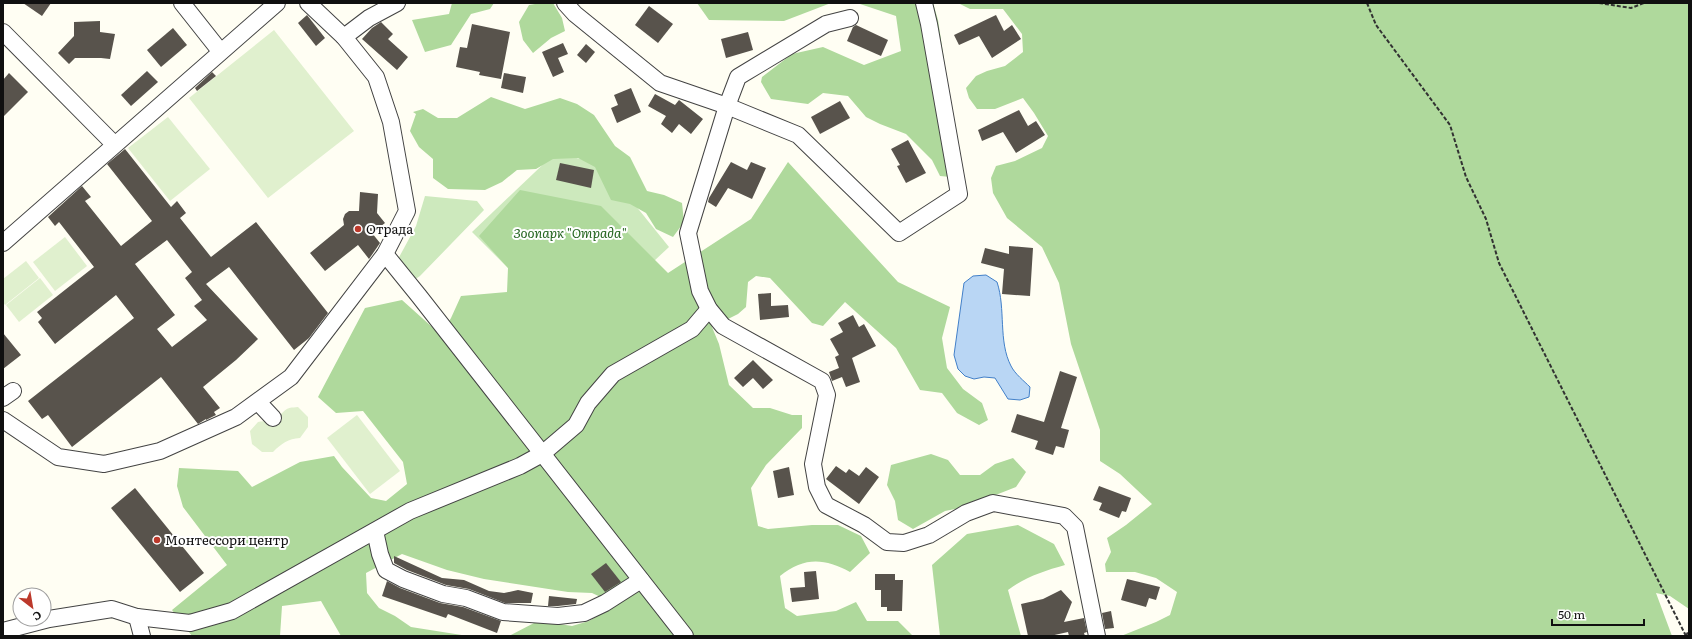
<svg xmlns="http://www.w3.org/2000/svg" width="1692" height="639" font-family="Literata,serif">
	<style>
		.green { fill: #cde9bd }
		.forest { fill: #afd99c }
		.pitch { fill: #e0f0ce }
		.water { fill: #b9d6f4; stroke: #4280c9 }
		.building { fill: #58534c; fill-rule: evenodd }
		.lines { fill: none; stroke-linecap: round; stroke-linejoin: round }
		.minor-casing { stroke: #434343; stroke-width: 18 }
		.path { stroke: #323232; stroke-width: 2; stroke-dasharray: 4 2; stroke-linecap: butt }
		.minor { stroke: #fff; stroke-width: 16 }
		.poi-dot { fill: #bc392b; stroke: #fff; stroke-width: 1.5 }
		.labels { text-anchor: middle; stroke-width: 4; stroke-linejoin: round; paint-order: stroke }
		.poi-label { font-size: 13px; fill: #101010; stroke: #fff; text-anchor: start }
		.park-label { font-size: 13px; font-style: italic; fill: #266621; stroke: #fff }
	</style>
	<rect width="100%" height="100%" fill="#fffef3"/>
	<g class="green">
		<polygon points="555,153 602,164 669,247 575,335 472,232"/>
		<polygon points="425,196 477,201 484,210 420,276 414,280 397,261 416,226"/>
	</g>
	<g class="forest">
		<polygon points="452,3 494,3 490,9 471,14 451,45 425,52 412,20 449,14"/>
		<polygon points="541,3 553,3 562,18 565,31 551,38 533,53 523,40 519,22 529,5"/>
		<polygon points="697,3 831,3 784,21 709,20"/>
		<polygon points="857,3 933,3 938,20 962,178 940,176 932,160 906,134 880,124 866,117 848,96 823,93 808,104 771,99 761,82 762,77 792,54 823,47 864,65 901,51 896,16"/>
		<polygon points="958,3 1689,3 1689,609 1670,596 1656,593 1672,636 1121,636 1156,622 1170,615 1177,592 1156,578 1135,572 1106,572 1105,564 1111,552 1107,538 1126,525 1152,504 1120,474 1100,461 1100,430 1071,344 1059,283 1042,247 1007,218 993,193 991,178 996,166 1015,161 1042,148 1048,136 1034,113 1023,98 995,109 977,109 969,98 966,88 976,76 987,71 1005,66 1023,52 1022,34 1003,9 970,9"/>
		<polygon points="491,97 525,109 560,98 577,104 594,115 615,146 630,157 647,191 664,195 682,203 684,222 673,237 656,229 646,213 630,204 611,200 595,167 578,158 553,159 536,169 517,170 502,182 485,190 448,189 433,178 433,159 419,147 410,131 416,114 413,112 423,109 438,118 457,118"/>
		<path d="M 788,162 L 898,282 L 950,307 L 942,338 L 947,368 L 963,389 L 982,403 L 988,420 L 979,425 L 957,413 L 942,393 L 920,390 L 896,348 L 845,302 L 823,326 L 812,323 L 770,278 L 756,276 L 748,282 L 746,307 L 738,314 L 712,327 L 719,344 L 729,385 L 753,408 L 770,408 L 792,415 L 802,415 L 802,428 L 766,465 L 751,488 L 758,526 L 768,529 L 812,525 L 838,525 L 861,536 L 870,553 L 850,572 C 824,558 804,557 780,576 L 785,608 L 797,616 L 836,611 L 856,602 L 867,621 L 898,621 L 913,636 L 509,636 L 534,623 L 553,623 L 572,626 L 589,621 L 607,610 L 605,599 L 592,593 L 568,592 L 484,579 L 447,570 L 402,554 L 366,573 L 367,593 L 379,608 L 395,616 L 411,627 L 468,636 L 341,636 L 321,601 L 282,606 L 280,636 L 192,636 L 172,610 L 227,565 L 183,507 L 177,486 L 179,468 L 238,471 L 252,487 L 300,462 L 334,456 L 342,467 L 371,498 L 386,501 L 407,484 L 403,462 L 363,411 L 336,413 L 318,397 L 365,308 L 402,300 L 441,335 L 451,318 L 461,296 L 507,292 L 508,268 L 479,236 L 520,190 L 601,206 L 668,273 L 751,219 Z"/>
		<polygon points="931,454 948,460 960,475 980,475 995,464 1013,458 1026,472 1016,487 965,507 945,511 913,529 898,520 895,501 887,485 891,465"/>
		<path d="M 1018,525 L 1054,544 L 1065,565 C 1044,571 1025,577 1008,590 L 1021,636 L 940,636 L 932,565 L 967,534 Z"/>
	</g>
	<g class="pitch">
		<polygon points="274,30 354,131 268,198 189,98"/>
		<polygon points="168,117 210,169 170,201 128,148"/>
		<polygon points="65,237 87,266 55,291 33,262"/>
		<polygon points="26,261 39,278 5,305 3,302 3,279"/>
		<polygon points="40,278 53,295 19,322 6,305"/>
		<path d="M 298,407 L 308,417 L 308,427 L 300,438 C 288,439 282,443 273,452 L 262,452 L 252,444 L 250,431 L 258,422 C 265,421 272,420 278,416 C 288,409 284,408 298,407 Z"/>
		<polygon points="357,415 400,471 370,494 327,438"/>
	</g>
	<path class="water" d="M 986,275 L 997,282 C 1006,309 998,341 1011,366 C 1015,374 1024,381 1030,387 L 1029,397 L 1020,400 L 1008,399 L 995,378 L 984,377 L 974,379 L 965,376 L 958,369 L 954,355 L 964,283 L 973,276 Z"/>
	<g class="building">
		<polygon points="23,3 51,3 42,16"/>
		<polygon points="649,6 673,24 658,43 635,25"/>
		<polygon points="307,15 325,38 316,46 298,23"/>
		<polygon points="996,15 1004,31 1012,25 1021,39 992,58 979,36 959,45 954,35"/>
		<polygon points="100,21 100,32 115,34 110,59 101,58 75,58 69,64 58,53 74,36 74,22"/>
		<polygon points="381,22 393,34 388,39 408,57 397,70 362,39 372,28"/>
		<polygon points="472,24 510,32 501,79 479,75 480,72 456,67 460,47 467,48"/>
		<polygon points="856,25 888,40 881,56 847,41 853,27"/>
		<polygon points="173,28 187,45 161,67 147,50"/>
		<polygon points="748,32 753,50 726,58 721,39"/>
		<polygon points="563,43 568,54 558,58 564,72 553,77 542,52"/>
		<polygon points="586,44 595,52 586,63 577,55"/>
		<polygon points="147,71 158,82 131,106 121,95"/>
		<polygon points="212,72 216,76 197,91 195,88"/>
		<polygon points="9,73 28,92 3,117 3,80"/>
		<polygon points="504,73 526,77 523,93 501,88"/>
		<polygon points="631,88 641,112 617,123 611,108 618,105 614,95"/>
		<polygon points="655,94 675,105 679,100 703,119 691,134 679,124 672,133 661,124 666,116 648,106"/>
		<polygon points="840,101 850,118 820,134 811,117"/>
		<polygon points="1019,110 1028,126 1036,121 1045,135 1016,153 1003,132 982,141 978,130"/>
		<polygon points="908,140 926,173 906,183 897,166 900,165 891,149"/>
		<path d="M 125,149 L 171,207 L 177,201 L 186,213 L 180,218 L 211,257 L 256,222 L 328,313 L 309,338 L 294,350 L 229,267 L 206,284 L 258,339 L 236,360 L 203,387 L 220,408 L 214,412 L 216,415 L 206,420 L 206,419 L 198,424 L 161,377 L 72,447 L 48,415 L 42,419 L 28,401 L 134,318 L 116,295 L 55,344 L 38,322 L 42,318 L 37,312 L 94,267 L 59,222 L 55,226 L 48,217 L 82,186 L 91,197 L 85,201 L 121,246 L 152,221 L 107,164 ZM 167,240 L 192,272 L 185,278 L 202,300 L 194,306 L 207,320 L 172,347 L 157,329 L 175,315 L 135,264 Z"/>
		<polygon points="731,162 747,170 751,162 766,168 752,199 728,188 716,207 708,202 709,198"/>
		<polygon points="560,163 594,170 591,188 556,180"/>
		<polygon points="360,192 378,194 377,213 385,223 372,233 380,243 369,259 358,245 325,271 310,253 344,225 343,219 345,214 349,211 359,211"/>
		<polygon points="1009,246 1033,248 1030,296 1002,294 1004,269 981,263 985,248 1009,254"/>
		<polygon points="771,293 771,306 788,305 789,317 760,320 758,294"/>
		<polygon points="853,315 859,327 864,324 876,346 852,358 860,382 846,387 842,377 832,381 829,372 839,368 835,357 839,355 830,339 843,332 838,323"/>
		<polygon points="3,333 21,355 3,369"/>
		<polygon points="753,360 773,380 763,389 753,378 743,387 734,378"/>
		<polygon points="1060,371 1077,377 1061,428 1069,430 1064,448 1056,446 1053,455 1035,449 1038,441 1011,432 1017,414 1044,422"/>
		<polygon points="836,466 846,473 849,469 859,476 866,467 879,477 859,504 826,479"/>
		<polygon points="789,467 794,495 778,498 773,471"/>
		<polygon points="1099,486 1131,498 1126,512 1122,511 1119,518 1099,510 1102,503 1093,500"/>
		<polygon points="135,488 204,573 180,592 111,508"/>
		<polygon points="394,556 442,578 464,580 489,591 504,593 518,590 533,593 531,603 505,603 469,589 446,585 407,570 394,563"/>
		<polygon points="606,563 621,582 605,592 591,574"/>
		<polygon points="816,571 819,599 792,602 790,588 805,587 804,572"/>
		<polygon points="875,574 895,574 895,580 903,580 902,611 887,611 887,607 881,607 881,590 875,590"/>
		<polygon points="1127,579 1160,587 1156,600 1149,598 1146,607 1121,600"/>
		<polygon points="387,581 400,588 440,603 463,607 501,621 497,633 448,614 446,618 382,596"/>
		<polygon points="1061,590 1072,602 1064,622 1084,618 1087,632 1084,633 1085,636 1069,636 1068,632 1050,636 1028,636 1021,604 1043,599"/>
		<polygon points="549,596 577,599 576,604 558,606 548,606"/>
		<polygon points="1111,611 1114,628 1105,629 1102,613"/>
	</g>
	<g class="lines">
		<defs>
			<g id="minor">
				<polyline points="182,3 220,51"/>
				<polyline points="565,3 575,14 660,83 727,106 798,135 899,233 959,194 929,24 924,3"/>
				<polyline points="850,18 826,24 738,77 727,106 688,233 700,291 709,309 723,326 822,381 827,395 813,464 817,487 826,505 864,525 887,542 904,543 929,535 966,513 993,503 1064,516 1075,527 1097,636"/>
				<polyline points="3,32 114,144"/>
				<polyline points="344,37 369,18 397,3"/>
				<polyline points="3,243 277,3"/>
				<polyline points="385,254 419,296 685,636"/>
				<polyline points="3,398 13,391"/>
				<polyline points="258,402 273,418"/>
				<polyline points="3,420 58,457 104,464 160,451 236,417 291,377 385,254 407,211 391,122 376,77 344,37 308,3"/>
				<polyline points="375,531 380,554 386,570 403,579 443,594 466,598 503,612 558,616 584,613 605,603 641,580"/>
				<polyline points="137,617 142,636"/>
				<polyline points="3,631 49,619 112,609 137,617 190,623 232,611 410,511 520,466 542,454 576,425 588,403 613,374 692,329 709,309"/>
			</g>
		</defs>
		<use href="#minor" class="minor-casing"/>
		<g class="path">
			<polyline points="1367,3 1376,25 1450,125 1466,177 1486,219 1499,263 1686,636"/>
			<polyline points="1599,3 1631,8 1644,3"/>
			<polyline points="1686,636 1689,630"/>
		</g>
		<use href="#minor" class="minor"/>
	</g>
	<g class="poi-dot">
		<circle cx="358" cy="229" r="4"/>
		<circle cx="157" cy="540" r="4"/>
	</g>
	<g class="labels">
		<g class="poi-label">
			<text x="366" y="234">Отрада</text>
			<text x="165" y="545">Монтессори центр</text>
		</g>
		<g class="park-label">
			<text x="570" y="238">Зоопарк "Отрада"</text>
		</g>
	</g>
	<rect width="1692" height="639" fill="none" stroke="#101010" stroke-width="8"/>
	<g transform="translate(32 607) rotate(149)"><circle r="19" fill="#ffffff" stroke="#9f9f9f"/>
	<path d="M0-3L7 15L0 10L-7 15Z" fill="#bc392b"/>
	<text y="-6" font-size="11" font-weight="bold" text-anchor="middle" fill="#101010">С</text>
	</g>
	<path d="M1552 619v6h92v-6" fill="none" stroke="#101010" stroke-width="2"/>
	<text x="1558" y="619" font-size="12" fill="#101010" stroke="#ffffff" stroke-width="3" paint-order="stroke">50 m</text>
</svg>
